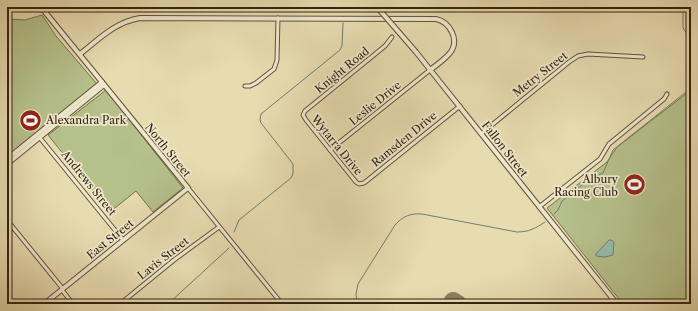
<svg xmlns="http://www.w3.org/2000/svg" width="698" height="311" font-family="'Libre Caslon Text',serif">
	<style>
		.green { fill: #b5c08b; stroke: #74724e }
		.water { fill: #97bbac; stroke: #6f7e6e }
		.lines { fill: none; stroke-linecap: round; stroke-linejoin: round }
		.stream { stroke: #6f7e6e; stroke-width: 1 }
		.runway { stroke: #8e7f60; stroke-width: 18 }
		.minor-casing { stroke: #615139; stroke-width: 5 }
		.tertiary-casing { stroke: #615139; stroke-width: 6 }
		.minor { stroke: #efe8cc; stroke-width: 3 }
		.tertiary { stroke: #efe8cc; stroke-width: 4 }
		.tertiary-bridge-casing { stroke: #615139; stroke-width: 6; stroke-linecap: butt }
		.tertiary-bridge { stroke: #efe8cc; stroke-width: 4 }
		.labels { text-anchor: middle; stroke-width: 3.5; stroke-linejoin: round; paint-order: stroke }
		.street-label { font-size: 11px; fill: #342311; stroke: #efe8cc }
		.poi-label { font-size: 11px; fill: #342311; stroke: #efe8cc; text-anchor: start }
	</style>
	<rect width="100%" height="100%" fill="#e7dbb0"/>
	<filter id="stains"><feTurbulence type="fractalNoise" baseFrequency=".005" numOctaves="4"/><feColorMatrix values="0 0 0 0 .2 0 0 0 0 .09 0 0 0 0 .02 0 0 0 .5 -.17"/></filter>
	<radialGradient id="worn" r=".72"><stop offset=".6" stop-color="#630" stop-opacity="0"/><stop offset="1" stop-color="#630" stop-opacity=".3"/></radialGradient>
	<g class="green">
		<polygon points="42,15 56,36 97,84 7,157 7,19 25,20"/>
		<polygon points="106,90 183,188 153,212 136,191 110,212 48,135"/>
		<polygon points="691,90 691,304 623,304 547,208 607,162 617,147"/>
	</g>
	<polygon class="water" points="609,240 611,240 614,242 613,255 605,257 596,256 596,254"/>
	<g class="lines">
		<g class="stream">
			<polyline points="683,13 683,28 691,40"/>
			<polyline points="554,214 558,210 562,201 587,181 603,173 613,150 691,88"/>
			<polyline points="234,232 239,220 291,178 293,174 293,164 261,123 260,120 261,114 340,50 342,46 343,23"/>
			<polyline points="168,304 229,248"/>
			<path d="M 357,304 L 356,294 L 358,284 L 395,225 C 403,216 411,213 422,214 L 517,232 C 529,232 536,228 545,222"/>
		</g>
		<polyline class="runway" points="453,301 458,304"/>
		<defs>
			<g id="minor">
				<polyline points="392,37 385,46 305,111 303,115 306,120 356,182 359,184 364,183 460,106"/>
				<polyline points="245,86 250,86 256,83 274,69 277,60 278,18"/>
				<polyline points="482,133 569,62 578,56 588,54 643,57"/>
				<polyline points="40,138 123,240"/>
				<polyline points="330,150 430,70"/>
				<polyline points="188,188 282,304"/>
				<polyline points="539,207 600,159 609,144 664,99 667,94"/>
				<polyline points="7,220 63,289"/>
				<polyline points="62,290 73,304"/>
				<polyline points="120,304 174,260 219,227"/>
			</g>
			<g id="tertiary">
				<polyline points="41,7 188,188 44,304"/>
				<polyline points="416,52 617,304"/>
				<path d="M 80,54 C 98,40 115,22 140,18 L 436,19 C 450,22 460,40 450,53 C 444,60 437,65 430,70"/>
				<polyline points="7,159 102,82"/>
				<polyline points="7,164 104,85"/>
			</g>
		</defs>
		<use href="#minor" class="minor-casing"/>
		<use href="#tertiary" class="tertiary-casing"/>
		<use href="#minor" class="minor"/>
		<use href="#tertiary" class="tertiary"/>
		<defs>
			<polyline id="tertiary-bridge" points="377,7 416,52"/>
		</defs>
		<use href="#tertiary-bridge" class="tertiary-bridge-casing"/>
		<use href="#tertiary-bridge" class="tertiary-bridge"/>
	</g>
	<defs>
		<symbol id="stadium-disc" viewBox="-11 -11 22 22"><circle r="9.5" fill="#8f2418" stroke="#efe8cc"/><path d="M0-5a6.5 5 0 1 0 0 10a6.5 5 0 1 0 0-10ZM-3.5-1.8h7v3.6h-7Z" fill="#fff"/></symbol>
	</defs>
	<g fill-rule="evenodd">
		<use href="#stadium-disc" x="18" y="108" width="25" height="25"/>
		<use href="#stadium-disc" x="622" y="172" width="25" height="25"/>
	</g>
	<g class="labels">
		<g class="street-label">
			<text transform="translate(342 70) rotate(-39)" y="4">Knight Road</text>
			<text transform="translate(540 74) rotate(-38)" y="4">Metry Street</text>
			<text transform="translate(375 103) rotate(-39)" y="4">Leslie Drive</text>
			<text transform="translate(404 139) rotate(-39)" y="4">Ramsden Drive</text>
			<text transform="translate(337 145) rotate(51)" y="4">Wytarra Drive</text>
			<text transform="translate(505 149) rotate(52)" y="4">Fallon Street</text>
			<text transform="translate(168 150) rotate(51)" y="4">North Street</text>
			<text transform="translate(89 183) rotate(51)" y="4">Andrews Street</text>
			<text transform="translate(110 239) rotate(-39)" y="4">East Street</text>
			<text transform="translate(163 258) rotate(-38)" y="4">Lavis Street</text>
		</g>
		<g class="poi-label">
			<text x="46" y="124">Alexandra Park</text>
			<text x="618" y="183" text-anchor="end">Albury<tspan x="618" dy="13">Racing Club</tspan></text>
		</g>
	</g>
	<rect width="698" height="311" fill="none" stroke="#e7dbb0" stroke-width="24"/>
	<rect x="8" y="8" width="682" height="295" fill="none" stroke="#342311" stroke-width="2"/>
	<rect x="12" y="12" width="674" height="287" fill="none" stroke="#342311"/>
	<rect width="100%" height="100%" filter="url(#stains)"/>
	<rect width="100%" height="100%" fill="url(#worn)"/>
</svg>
